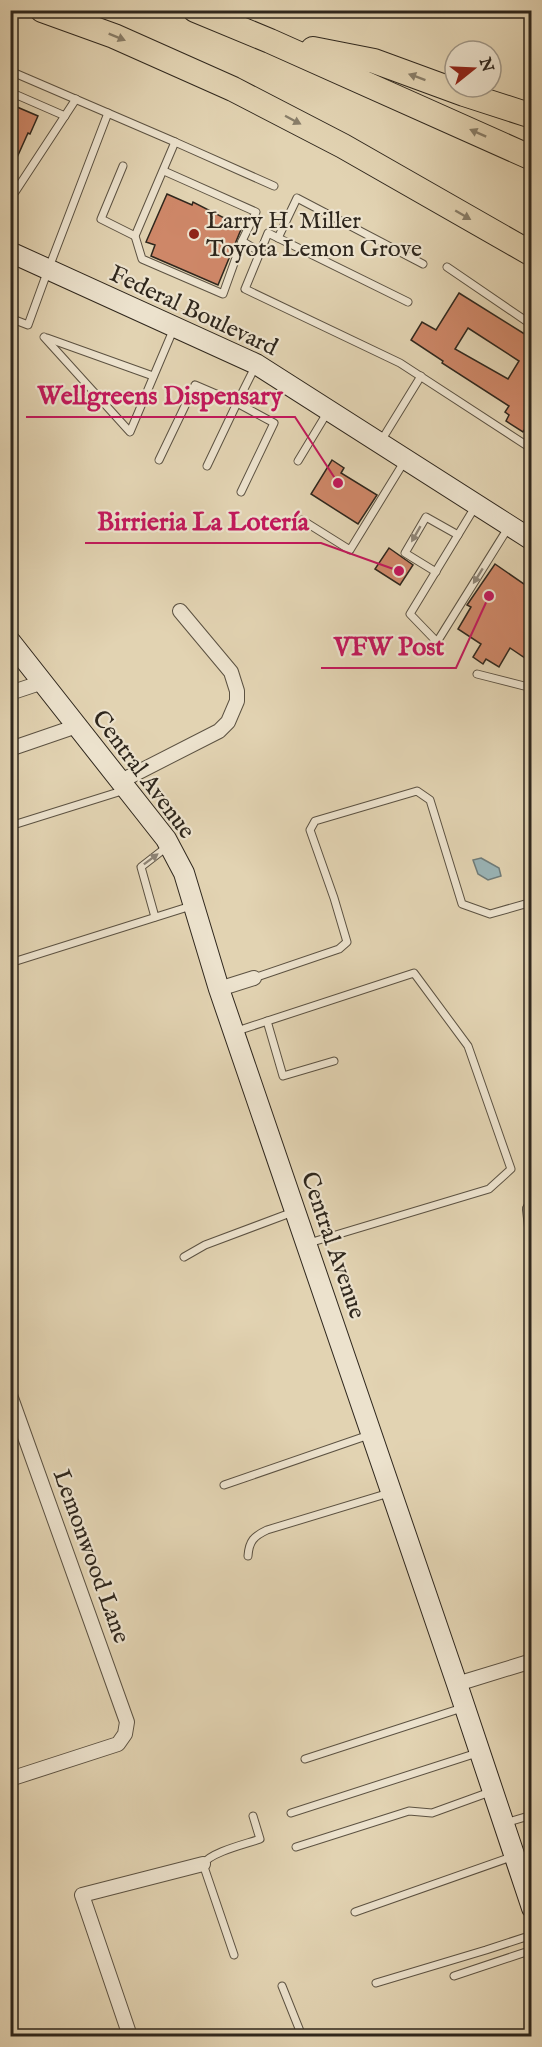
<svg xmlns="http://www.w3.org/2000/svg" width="542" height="2047" font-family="'IM FELL English',serif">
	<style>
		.water { fill: #9ab5b8; stroke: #6f7c7a; stroke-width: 1.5 }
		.building { fill: #ce8768; stroke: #2f271d; stroke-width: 1.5; fill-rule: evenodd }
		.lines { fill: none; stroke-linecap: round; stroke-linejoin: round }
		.lane-casing { stroke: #5c5242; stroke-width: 9 }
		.street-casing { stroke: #5c5242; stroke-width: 16 }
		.secondary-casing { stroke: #2f271d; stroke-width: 22 }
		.highway-casing { stroke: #2f271d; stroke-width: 26 }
		.lane { stroke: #ece2cd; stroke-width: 7 }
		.street { stroke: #ece2cd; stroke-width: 14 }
		.secondary { stroke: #ece2cd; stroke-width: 20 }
		.highway { stroke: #e2d3b2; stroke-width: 24 }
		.oneway { fill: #887d68 }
		.oneway2 { fill: #8e8475 }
		.poi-dot { fill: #8f2418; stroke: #ece2cd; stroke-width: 2 }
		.labels { text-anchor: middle; stroke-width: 4.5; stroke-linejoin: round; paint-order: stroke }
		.poi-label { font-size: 24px; fill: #2f271d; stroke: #ece2cd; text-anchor: start }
		.street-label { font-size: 24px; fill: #2f271d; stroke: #ece2cd }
		.leader { fill: none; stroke: #c2185b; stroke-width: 2 }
		.callout-dot { fill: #c2185b; stroke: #ece2cd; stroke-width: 2 }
		.callout-label { font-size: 26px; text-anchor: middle; font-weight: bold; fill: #c2185b; stroke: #ece2cd; stroke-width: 4.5; stroke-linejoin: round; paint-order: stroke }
	</style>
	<rect width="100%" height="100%" fill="#e2d3b2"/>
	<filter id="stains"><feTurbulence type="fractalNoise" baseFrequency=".00333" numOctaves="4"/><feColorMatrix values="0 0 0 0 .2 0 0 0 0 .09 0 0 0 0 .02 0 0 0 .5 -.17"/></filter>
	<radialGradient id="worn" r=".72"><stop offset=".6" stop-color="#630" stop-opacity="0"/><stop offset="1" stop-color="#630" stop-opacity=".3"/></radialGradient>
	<polygon class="water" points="481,858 499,868 501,876 488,880 478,874 473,860"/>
	<g class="building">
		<polygon points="10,104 38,116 30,134 28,133 10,173"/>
		<polygon points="167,194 192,205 193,202 242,227 218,285 151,256 155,245 146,242"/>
		<path d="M 459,293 L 531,338 L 531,431 L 526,427 L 523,432 L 506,421 L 509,415 L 505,412 L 509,406 L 442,363 L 443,361 L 411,340 L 422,322 L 436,330 ZM 468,328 L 519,361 L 508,379 L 455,349 Z"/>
		<polygon points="332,460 344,468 341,473 377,495 358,524 311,494"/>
		<polygon points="389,548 413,565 400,585 375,569"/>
		<polygon points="495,564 531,589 531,662 510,648 499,667 486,659 483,664 473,657 481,644 458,629 471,607 467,605"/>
	</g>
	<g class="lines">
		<defs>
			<g id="lane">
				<polyline points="10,71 175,142"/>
				<polyline points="10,92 65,116"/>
				<polyline points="123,166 101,219 135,236"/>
				<polyline points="164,171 256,212 242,241"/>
				<polyline points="10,190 15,192 76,99"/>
				<polyline points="278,238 297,198 423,264"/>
				<polyline points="260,252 242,241 223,294 142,259 135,236 175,142 274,186"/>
				<polyline points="447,267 532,325"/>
				<polyline points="408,302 268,233 245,289 400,363 532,449"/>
				<polyline points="10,318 28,325 48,270 108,113"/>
				<polyline points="44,337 130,432 174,328"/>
				<polyline points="47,338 153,376"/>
				<polyline points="381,441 421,376"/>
				<polyline points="159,460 195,385 237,403 207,466"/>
				<polyline points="298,461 327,413"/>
				<polyline points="241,492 274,423 237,403 255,367"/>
				<polyline points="475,507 410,614 437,642 508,528"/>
				<polyline points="302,520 350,550 404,462"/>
				<polyline points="436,572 405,553 426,517 458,535"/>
				<polyline points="477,674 532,688"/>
				<polyline points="10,826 125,790"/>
				<polyline points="155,917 141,867 168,846"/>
				<polyline points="10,963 191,906"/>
				<polyline points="254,978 339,949 347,942 334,898 310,830 315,821 417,791 430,800 462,904 490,914 532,902"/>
				<polyline points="267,1021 283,1076 334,1061"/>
				<polyline points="237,1031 414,973 468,1046 511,1169 489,1189 309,1243"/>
				<polyline points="184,1257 205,1245 293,1212"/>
				<polyline points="224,1485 369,1435"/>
				<path d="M 248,1556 C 249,1541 254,1536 267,1530 L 389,1493"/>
				<polyline points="305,1759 462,1708"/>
				<polyline points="291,1813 477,1753"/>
				<polyline points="505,1823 532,1815"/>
				<polyline points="296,1847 409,1811 432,1813 490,1792"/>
				<polyline points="355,1912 514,1856"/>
				<path d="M 234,1955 L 203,1864 C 211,1852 246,1844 260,1839 L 253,1816"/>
				<polyline points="454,1976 532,1950"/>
				<polyline points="376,1983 486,1950 532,1935"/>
				<polyline points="282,1986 302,2036"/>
			</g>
			<g id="street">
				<polyline points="10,693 43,682"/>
				<polyline points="10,749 77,726"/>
				<polyline points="121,781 219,731 228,722 237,701 237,691 231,672 180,611"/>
				<polyline points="219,989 254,978"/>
				<polyline points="530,1209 532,1227"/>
				<polyline points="10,1395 127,1722 125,1734 118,1744 10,1779"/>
				<polyline points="457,1684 532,1661"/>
				<polyline points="130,2036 82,1895 203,1864"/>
			</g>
			<g id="secondary">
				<polyline points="10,252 256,364 532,540"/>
				<polyline points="10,641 166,839 184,873 219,989 457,1684 532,1908"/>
			</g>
			<g id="highway">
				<polyline points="42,10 114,36 233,89 343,146 532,254"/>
				<polyline points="195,10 270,41 532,158"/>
				<polyline points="313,49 374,61 464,94 532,116"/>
			</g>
		</defs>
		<use href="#lane" class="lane-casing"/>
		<use href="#street" class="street-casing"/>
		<use href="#secondary" class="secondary-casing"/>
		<use href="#highway" class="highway-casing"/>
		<use href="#lane" class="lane"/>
		<use href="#street" class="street"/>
		<use href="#secondary" class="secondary"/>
		<use href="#highway" class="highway"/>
	</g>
	<defs><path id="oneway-solid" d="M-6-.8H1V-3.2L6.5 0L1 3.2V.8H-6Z" transform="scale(1.5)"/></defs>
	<g class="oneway">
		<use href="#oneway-solid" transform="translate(117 37) rotate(22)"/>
		<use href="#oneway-solid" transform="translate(417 77) rotate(-160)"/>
		<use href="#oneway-solid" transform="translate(293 120) rotate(28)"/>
		<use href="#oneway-solid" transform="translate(478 133) rotate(-156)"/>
		<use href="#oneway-solid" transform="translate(463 215) rotate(30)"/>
	</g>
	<g class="oneway2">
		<use href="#oneway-solid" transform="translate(416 534) rotate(120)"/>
		<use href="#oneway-solid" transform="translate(478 576) rotate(122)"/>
		<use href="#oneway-solid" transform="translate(151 859) rotate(-37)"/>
	</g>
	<circle class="poi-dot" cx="194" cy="234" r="6"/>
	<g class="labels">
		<g class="poi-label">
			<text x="206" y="228">Larry H. Miller<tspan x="206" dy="28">Toyota Lemon Grove</tspan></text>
		</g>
		<g class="street-label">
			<text transform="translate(194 310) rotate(25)" y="8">Federal Boulevard</text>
			<text transform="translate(144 774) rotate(53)" y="8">Central Avenue</text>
			<text transform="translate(334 1245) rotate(71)" y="8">Central Avenue</text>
			<text transform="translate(92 1556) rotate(70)" y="8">Lemonwood Lane</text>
		</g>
	</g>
	<path class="leader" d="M338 483L295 417H26M399 571L321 543H85M489 596L456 668H321"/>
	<g class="callout-dot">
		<circle cx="338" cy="483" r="6"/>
		<circle cx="399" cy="571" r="6"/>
		<circle cx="489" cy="596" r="6"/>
	</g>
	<g class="callout-label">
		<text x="160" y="404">Wellgreens Dispensary</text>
		<text x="203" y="530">Birrieria La Lotería</text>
		<text x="389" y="655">VFW Post</text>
	</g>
	<rect width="542" height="2047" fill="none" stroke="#e2d3b2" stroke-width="36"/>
	<rect x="12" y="12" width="518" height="2023" fill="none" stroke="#2f271d" stroke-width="3"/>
	<rect x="18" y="18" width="506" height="2011" fill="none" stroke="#2f271d" stroke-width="1.5"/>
	<g transform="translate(473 69) rotate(72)"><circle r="28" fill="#ece2cd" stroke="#a09787" stroke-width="1.5"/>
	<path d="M0-4.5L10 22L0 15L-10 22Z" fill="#8f2418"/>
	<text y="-9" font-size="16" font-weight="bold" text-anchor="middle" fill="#2f271d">N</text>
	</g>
	<rect width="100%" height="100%" filter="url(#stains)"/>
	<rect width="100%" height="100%" fill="url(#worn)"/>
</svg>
